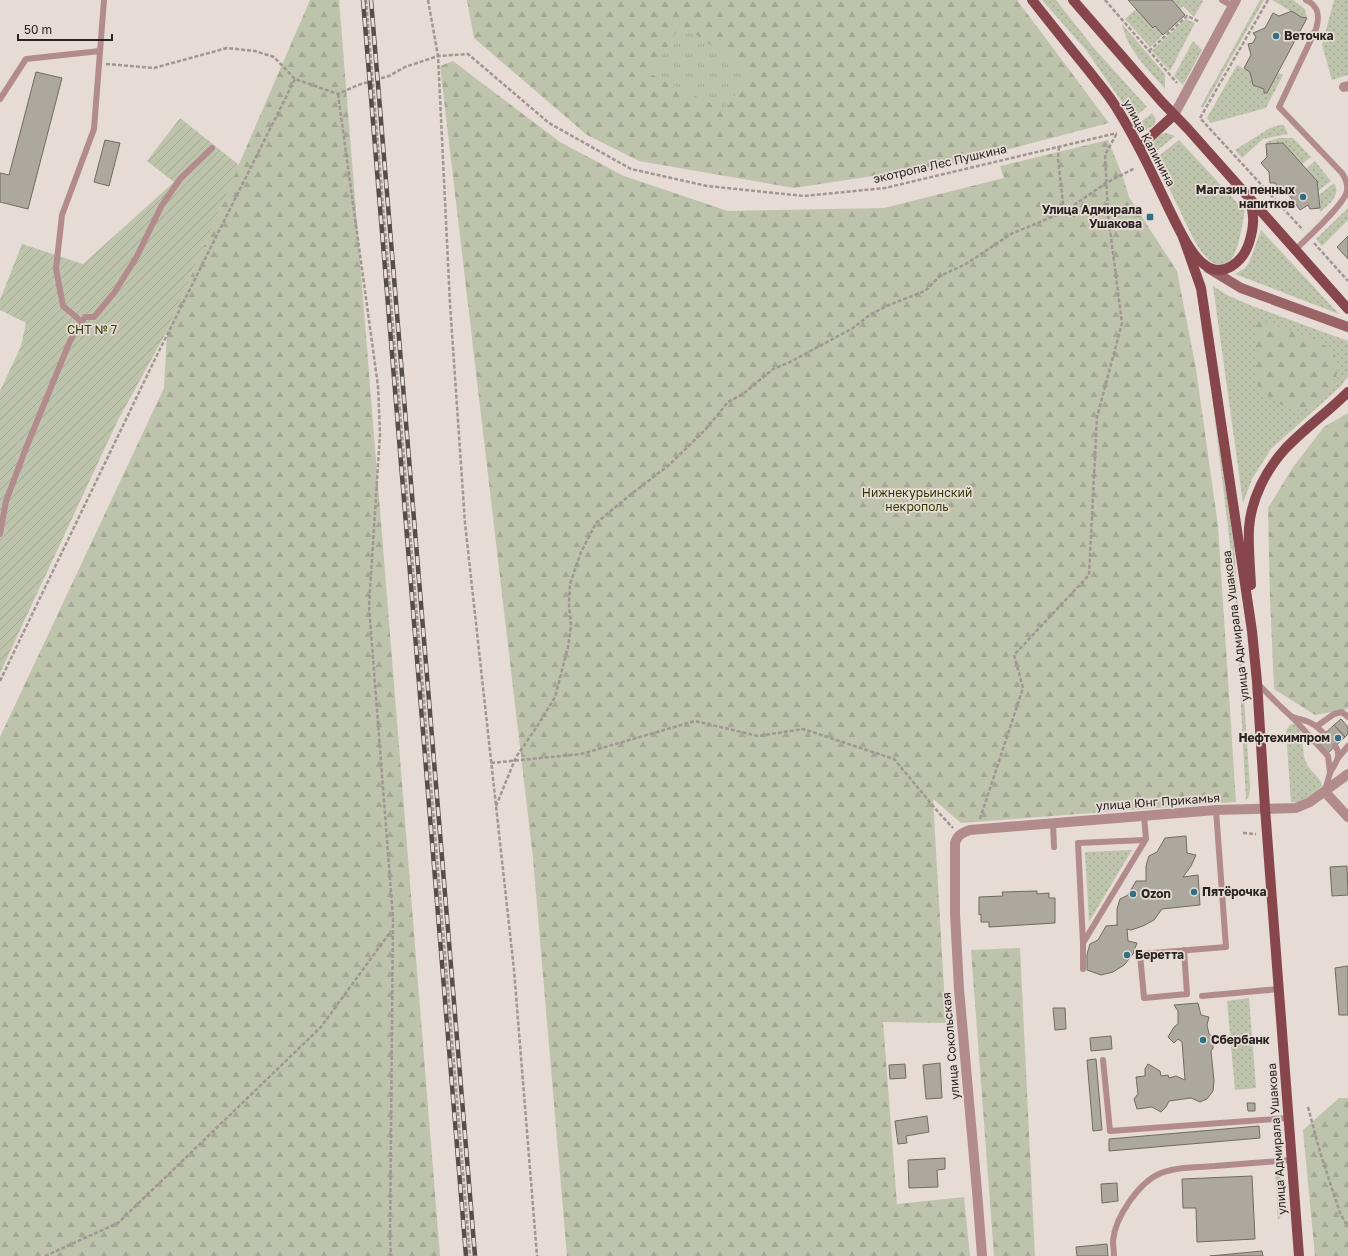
<svg xmlns="http://www.w3.org/2000/svg" width="1348" height="1256" font-family="'Golos Text',sans-serif">
	<style>
		.grass { fill: url(#grass-dots) }
		.forest { fill: url(#forest-firs) }
		.park { fill: url(#park-tufts) }
		.garden { fill: url(#garden-furrows) }
		.building { fill: #ada89e; stroke: #706b62 }
		.lines { fill: none; stroke-linecap: round; stroke-linejoin: round }
		.path { stroke: #a09692; stroke-width: 2.5; stroke-dasharray: 4 2; stroke-linecap: butt }
		.service { stroke: #b28c8d; stroke-width: 6 }
		.minor { stroke: #b28c8d; stroke-width: 10 }
		.tertiary { stroke: #b28c8d; stroke-width: 10 }
		.secondary { stroke: #9a6466; stroke-width: 10 }
		.primary { stroke: #87464b; stroke-width: 10 }
		.rail-casing { stroke: #554e4b; stroke-width: 4.5 }
		.rail { stroke: #e7dbd5; stroke-width: 3; stroke-dasharray: 9; stroke-linecap: butt }
		.poi-dot { fill: #307084; stroke: #e7dbd5; stroke-width: 1.5 }
		.labels { text-anchor: middle; stroke-width: 3.5; stroke-linejoin: round; paint-order: stroke }
		.poi-label { font-size: 12px; font-weight: bold; fill: #292422; stroke: #e7dbd5; text-anchor: start }
		.street-label { font-size: 12px; fill: #292422; stroke: #e7dbd5 }
		.park-label { font-size: 12px; fill: #313a04; stroke: #e7dbd5 }
	</style>
	<defs>
		<pattern id="grass-dots" width="8" height="8" patternUnits="userSpaceOnUse"><rect width="8" height="8" fill="#bec4ac"/><path d="M2 2h.1M6 6h.1" fill="none" stroke="#a3a894" stroke-width="1.8" stroke-linecap="round"/></pattern>
		<pattern id="forest-firs" width="22" height="20" patternUnits="userSpaceOnUse"><rect width="22" height="20" fill="#bec4ac"/><path d="M5 1l3.5 6h-7zM16 11l3.5 6h-7z" fill="#a3a894"/></pattern>
		<pattern id="park-tufts" width="24" height="20" patternUnits="userSpaceOnUse"><rect width="24" height="20" fill="#bec4ac"/><path d="M3 7l-1-3M5 7V3M7 7l1-3M15 17l-1-3M17 17v-4M19 17l1-3" fill="none" stroke="#a3a894"/></pattern>
		<pattern id="garden-furrows" width="10" height="10" patternUnits="userSpaceOnUse"><rect width="10" height="10" fill="#bec4ac"/><path d="M-1 1l2-2M0 10L10 0M9 11l2-2" fill="none" stroke="#a3a894"/></pattern>
	</defs>
	<rect width="100%" height="100%" fill="#e7dbd5"/>
	<g class="grass">
		<polygon points="1042,0 1056,0 1093,47 1147,107 1133,118 1086,50"/>
		<polygon points="1172,0 1202,0 1203,1 1194,17 1183,6 1180,9"/>
		<polygon points="1260,0 1264,0 1203,108 1201,106"/>
		<polygon points="1272,0 1293,0 1305,9 1307,18 1301,17"/>
		<polygon points="1334,0 1348,0 1348,75 1332,80 1322,45"/>
		<polygon points="1136,9 1153,28 1155,26 1163,35 1150,47 1125,19"/>
		<polygon points="1186,19 1195,23 1170,71 1152,51"/>
		<path d="M 1122,24 L 1165,74 L 1165,89 C 1149,70 1127,50 1122,24 Z"/>
		<polygon points="1193,41 1202,50 1183,85 1174,76"/>
		<polygon points="1237,65 1250,72 1253,85 1264,89 1264,93 1267,93 1278,73 1283,75 1266,108 1211,123 1207,118"/>
		<polygon points="1152,113 1156,119 1154,125 1146,130 1142,130 1137,125"/>
		<polygon points="1280,125 1284,125 1288,134 1263,139 1242,158 1235,150 1270,128"/>
		<path d="M 1166,133 L 1175,136 L 1154,153 C 1151,143 1156,134 1166,133 Z"/>
		<polygon points="1279,138 1293,138 1311,157 1302,164 1283,143 1268,144 1266,142"/>
		<path d="M 1179,140 L 1245,211 C 1242,223 1239,255 1228,263 C 1221,268 1211,263 1206,257 C 1195,245 1189,229 1182,215 C 1173,196 1164,178 1155,159 Z"/>
		<polygon points="1315,161 1331,181 1318,191 1317,181 1306,169"/>
		<path d="M 1334,183 C 1342,195 1328,205 1320,212 L 1319,195 Z"/>
		<polygon points="1348,208 1348,220 1322,246 1316,239"/>
		<polygon points="1261,230 1339,314 1235,274 1245,268 1249,263"/>
		<polygon points="1213,286 1227,295 1252,306 1348,341 1348,376 1341,386 1271,449 1252,479 1243,503"/>
		<polygon points="1201,325 1206,343 1234,545 1250,788 1249,796 1246,801 1236,612 1230,544 1219,453 1211,387"/>
		<path d="M 1291,724 L 1297,725 C 1305,734 1301,751 1306,762 C 1309,771 1320,776 1322,785 C 1319,791 1303,801 1297,802 C 1295,803 1293,802 1291,802 L 1286,732 L 1287,729 Z"/>
		<polygon points="1132,850 1089,922 1085,852"/>
		<polygon points="1249,998 1256,1088 1235,1090 1227,1001"/>
		<path d="M 1275,1170 L 1278,1170 L 1280,1172 C 1281,1183 1288,1213 1278,1220 Z"/>
	</g>
	<g class="forest">
		<polygon points="310,0 339,0 440,1256 0,1256 0,737 164,388 167,331"/>
		<polygon points="467,0 1017,0 1109,123 952,164 794,188 639,161 587,135 474,38"/>
		<polygon points="453,61 560,142 624,176 728,211 884,208 1004,178 1000,166 1108,140 1123,177 1129,197 1177,271 1196,369 1218,526 1236,802 961,823 933,799 946,1023 883,1022 897,1204 964,1197 970,1256 567,1256 533,858 440,66"/>
		<path d="M 1255,318 C 1273,325 1322,338 1333,352 C 1348,372 1325,404 1304,409 C 1293,412 1282,405 1273,400 C 1267,396 1259,389 1257,382 C 1256,379 1256,374 1256,370 C 1255,353 1255,336 1255,318 Z"/>
		<polygon points="1348,413 1348,709 1315,715 1274,689 1270,599 1268,508 1293,467 1324,427"/>
		<polygon points="1020,948 1035,1256 994,1256 971,950"/>
		<polygon points="1339,1098 1348,1098 1348,1256 1315,1256 1303,1130"/>
	</g>
	<polygon class="park" points="681,24 751,74 724,110 651,74"/>
	<polygon class="garden" points="180,118 239,165 167,331 117,422 0,673 0,391 21,346 26,323 0,310 0,300 22,244 83,264 174,182 147,161"/>
	<g class="building">
		<polygon points="1128,0 1172,0 1185,15 1163,35 1155,26 1153,28"/>
		<polygon points="1292,11 1301,17 1307,18 1267,93 1264,93 1264,89 1253,85 1250,72 1244,68 1251,55 1248,44 1253,43 1256,37 1253,33 1265,28 1273,13 1279,16"/>
		<polygon points="36,72 62,78 28,209 0,202 0,173 9,175"/>
		<polygon points="105,140 120,143 109,186 94,182"/>
		<polygon points="1283,143 1317,181 1320,208 1310,209 1308,205 1300,210 1289,195 1277,192 1279,188 1275,183 1270,183 1269,172 1261,163 1267,157 1266,144"/>
		<polygon points="1348,236 1348,259 1337,247"/>
		<polygon points="1341,719 1348,727 1348,734 1345,737 1334,725"/>
		<polygon points="1334,725 1345,737 1327,754 1316,742"/>
		<polygon points="1186,836 1187,853 1196,855 1191,866 1183,877 1198,875 1200,905 1162,909 1154,920 1143,926 1131,930 1127,929 1128,941 1137,943 1133,954 1124,965 1113,972 1101,975 1087,970 1087,954 1090,944 1098,940 1106,926 1118,925 1117,925 1117,909 1120,899 1128,895 1136,881 1146,881 1146,866 1149,856 1157,852 1165,838"/>
		<polygon points="1347,866 1348,895 1332,896 1330,867"/>
		<polygon points="1037,891 1037,894 1049,893 1049,898 1055,898 1055,923 989,927 989,922 981,922 981,914 979,915 979,897 1003,896 1002,892"/>
		<polygon points="1347,966 1348,966 1348,1015 1339,1015 1335,968"/>
		<polygon points="1198,1003 1201,1015 1209,1017 1207,1025 1209,1034 1213,1037 1213,1048 1211,1051 1214,1081 1213,1091 1207,1099 1200,1102 1191,1098 1169,1101 1166,1107 1161,1112 1152,1107 1137,1109 1134,1099 1138,1094 1136,1077 1145,1076 1145,1069 1148,1064 1160,1071 1161,1076 1168,1075 1169,1078 1176,1076 1185,1080 1182,1042 1178,1039 1174,1043 1168,1037 1174,1027 1178,1024 1178,1011 1174,1005"/>
		<polygon points="1053,1008 1065,1008 1066,1029 1055,1030"/>
		<polygon points="1111,1036 1112,1049 1091,1051 1090,1038"/>
		<polygon points="1096,1059 1102,1130 1093,1131 1087,1060"/>
		<polygon points="940,1063 942,1098 926,1099 923,1065"/>
		<polygon points="905,1064 906,1078 890,1079 889,1065"/>
		<polygon points="1247,1103 1255,1103 1255,1111 1248,1111"/>
		<polygon points="927,1116 929,1132 906,1136 907,1143 898,1144 895,1121"/>
		<polygon points="1259,1126 1260,1138 1109,1151 1109,1139"/>
		<polygon points="945,1158 945,1169 937,1170 938,1187 909,1188 908,1160"/>
		<polygon points="1252,1176 1255,1239 1197,1242 1196,1208 1183,1208 1182,1179"/>
		<polygon points="1117,1183 1118,1201 1102,1203 1101,1184"/>
		<polygon points="1107,1244 1108,1256 1077,1256 1076,1247"/>
		<polygon points="1262,1251 1263,1256 1210,1256"/>
	</g>
	<g class="lines">
		<g class="path">
			<polyline points="366,0 470,1256"/>
			<polyline points="428,0 438,56 450,304 465,523 514,970 537,1256"/>
			<polyline points="1105,0 1177,83"/>
			<polyline points="1268,0 1200,118 1303,230"/>
			<polyline points="1149,51 1187,16 1200,22"/>
			<polyline points="106,64 154,68 227,48 255,51 274,57 295,79"/>
			<polyline points="338,94 378,386 380,434 369,606 393,918 390,1239 391,1256"/>
			<polyline points="1064,212 1106,183 1135,168"/>
			<polyline points="1314,243 1348,281"/>
			<polyline points="0,681 156,357 295,79 338,94 358,85 389,76 405,67 438,56 468,54 549,123 631,169 707,186 804,196 885,188 1117,133"/>
			<polyline points="491,763 581,754 695,721 758,736 803,729 894,759 939,813 953,828"/>
			<polyline points="496,806 516,757 538,725 555,697 568,647 571,626 569,604 570,584 581,552 596,523 630,495 669,465 705,430 728,402 743,394 773,369 790,362 853,328 871,314 889,305 925,291 940,276 966,264 1011,234 1064,212 1058,159 1059,146"/>
			<polyline points="980,819 1023,688 1014,655 1089,575 1097,417 1122,323 1108,214 1105,155 1117,133"/>
			<polyline points="1243,833 1256,834"/>
			<polyline points="1308,1107 1320,1152 1340,1213 1348,1227"/>
			<polyline points="45,1256 118,1223 321,1027 391,931"/>
		</g>
		<g class="service">
			<polyline points="1222,0 1233,6"/>
			<polyline points="0,99 26,59 100,51"/>
			<path d="M 1295,250 C 1306,239 1345,204 1347,191 C 1348,184 1346,179 1342,173 L 1279,107 L 1316,29 C 1320,16 1319,6 1306,0"/>
			<polyline points="82,322 63,306 56,269 62,215 94,129 104,0"/>
			<polyline points="0,534 6,501 26,448 70,341 85,317 94,317 114,293 136,258 162,205 180,179 212,148"/>
			<polyline points="1257,683 1282,708 1292,717 1328,756 1330,773 1325,790"/>
			<path d="M 1292,717 C 1307,721 1314,722 1324,734"/>
			<polyline points="1317,726 1334,714 1342,712 1348,717"/>
			<polyline points="1338,758 1348,746"/>
			<path d="M 1330,773 C 1334,765 1343,755 1335,746"/>
			<polyline points="1053,823 1054,847"/>
			<polyline points="1083,943 1078,843 1145,840"/>
			<polyline points="1184,950 1187,994 1144,998 1140,954 1226,947 1216,810"/>
			<polyline points="1083,969 1083,943 1146,839 1144,816"/>
			<polyline points="1202,996 1279,989"/>
			<polyline points="1103,1060 1110,1131 1288,1118"/>
			<path d="M 1114,1256 C 1114,1251 1113,1246 1113,1241 C 1115,1217 1139,1182 1161,1173 C 1178,1167 1197,1167 1215,1166 C 1241,1164 1266,1162 1291,1160"/>
		</g>
		<g class="minor">
			<polyline points="1344,87 1348,86"/>
			<polyline points="1325,792 1348,817"/>
			<path d="M 982,1256 L 977,1191 L 959,989 L 955,914 L 955,843 C 957,835 963,832 970,830 L 1216,810 L 1296,808 L 1310,802 L 1348,774"/>
		</g>
		<polyline class="tertiary" points="1174,115 1236,0"/>
		<polyline class="secondary" points="1208,268 1241,288 1348,327"/>
		<g class="primary">
			<path d="M 1032,0 C 1051,24 1070,48 1089,71 C 1098,83 1109,95 1116,107 C 1136,139 1152,173 1168,207 C 1176,223 1190,255 1205,265 C 1224,279 1243,261 1249,243 C 1254,227 1255,215 1249,199"/>
			<polyline points="1073,0 1161,101 1188,129 1348,309"/>
			<polyline points="1139,147 1174,115"/>
			<polyline points="1183,237 1201,288 1252,631 1257,682 1265,808 1299,1256"/>
			<path d="M 1251,585 C 1250,566 1248,547 1249,528 C 1251,499 1266,470 1285,449 C 1305,428 1328,412 1348,392"/>
		</g>
		<defs>
			<g id="rail">
				<polyline points="363,0 466,1256"/>
				<polyline points="371,0 475,1256"/>
			</g>
		</defs>
		<use href="#rail" class="rail-casing"/>
		<use href="#rail" class="rail"/>
	</g>
	<g class="poi-dot">
		<circle cx="1276" cy="36" r="4"/>
		<circle cx="1303" cy="197" r="4"/>
		<rect x="1146" y="213" width="8" height="8" rx="2"/>
		<circle cx="1338" cy="738" r="4"/>
		<circle cx="1194" cy="892" r="4"/>
		<circle cx="1133" cy="894" r="4"/>
		<circle cx="1127" cy="955" r="4"/>
		<circle cx="1203" cy="1040" r="4"/>
	</g>
	<g class="labels">
		<g class="poi-label">
			<text x="1284" y="40">Веточка</text>
			<text x="1295" y="194" text-anchor="end">Магазин пенных<tspan x="1295" dy="14">напитков</tspan></text>
			<text x="1142" y="214" text-anchor="end">Улица Адмирала<tspan x="1142" dy="14">Ушакова</tspan></text>
			<text x="1330" y="742" text-anchor="end">Нефтехимпром</text>
			<text x="1202" y="896">Пятёрочка</text>
			<text x="1141" y="898">Ozon</text>
			<text x="1135" y="959">Беретта</text>
			<text x="1211" y="1044">Сбербанк</text>
		</g>
		<g class="street-label">
			<text transform="translate(1149 143) rotate(62)" y="4">улица Калинина</text>
			<text transform="translate(940 164) rotate(-13)" y="4">экотропа Лес Пушкина</text>
			<text transform="translate(1236 626) rotate(-97)" y="4">улица Адмирала Ушакова</text>
			<text transform="translate(1158 802) rotate(-4)" y="4">улица Юнг Прикамья</text>
			<text transform="translate(951 1046) rotate(-95)" y="4">улица Сокольская</text>
			<text transform="translate(1277 1139) rotate(-94)" y="4">улица Адмирала Ушакова</text>
		</g>
		<g class="park-label">
			<text x="92" y="334">СНТ № 7</text>
			<text x="917" y="497">Нижнекурьинский<tspan x="917" dy="14">некрополь</tspan></text>
		</g>
	</g>
	<path d="M18 34v6h94v-6" fill="none" stroke="#292422" stroke-width="2"/>
	<text x="24" y="34" font-size="12" fill="#292422" stroke="#e7dbd5" stroke-width="3" paint-order="stroke">50 m</text>
</svg>
